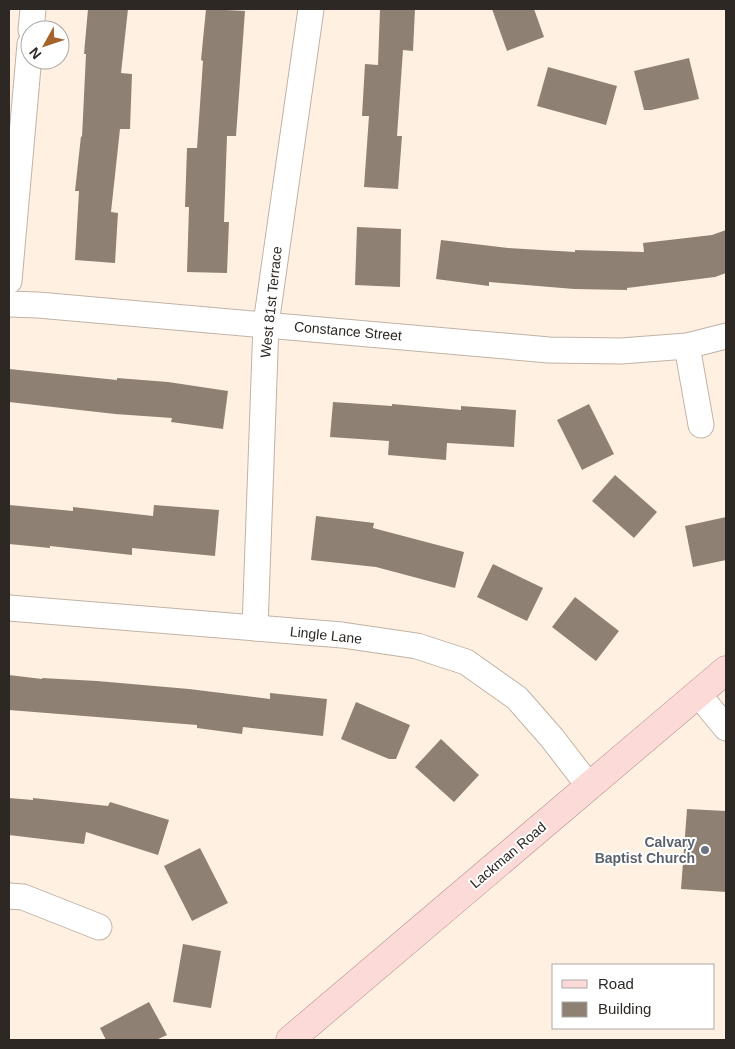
<svg xmlns="http://www.w3.org/2000/svg" width="735" height="1049" font-family="Arial,sans-serif">
	<style>
		.building { fill: #8e8174 }
		.lines { fill: none; stroke-linecap: round; stroke-linejoin: round }
		.minor-casing { stroke: #c0b2a5; stroke-width: 27 }
		.major-casing { stroke: #b18b88; stroke-width: 29 }
		.minor { stroke: #fff; stroke-width: 25 }
		.major { stroke: #fbdad8; stroke-width: 28 }
		.worship-dot { fill: #6b7280; stroke: #fff; stroke-width: 2 }
		.labels { text-anchor: middle; stroke-width: 4; stroke-linejoin: round; paint-order: stroke }
		.street-label { font-size: 14px; fill: #2d2823; stroke: #fff }
		.worship-label { font-size: 14px; font-weight: bold; fill: #5b616d; stroke: #fff; text-anchor: end }
	</style>
	<rect width="100%" height="100%" fill="#fff0e2"/>
	<g class="building">
		<polygon points="88,9 128,9 121,73 132,74 130,129 120,129 111,212 118,213 115,263 75,260 79,191 75,191 81,136 82,137 86,54 84,54"/>
		<polygon points="206,9 245,11 236,136 227,136 224,222 229,222 227,273 187,272 189,207 185,207 187,148 197,148 203,61 201,60"/>
		<polygon points="380,9 415,9 413,51 403,50 397,136 402,136 398,189 364,187 369,116 362,116 365,64 378,65"/>
		<polygon points="492,9 534,9 544,37 507,51"/>
		<polygon points="689,58 699,99 651,110 644,110 634,71"/>
		<polygon points="548,67 617,86 606,125 537,106"/>
		<polygon points="357,227 401,229 400,287 355,285"/>
		<polygon points="726,230 726,273 715,277 627,288 627,290 574,289 489,282 489,286 436,279 441,240 508,248 575,252 575,250 644,252 643,243 712,235"/>
		<polygon points="9,369 117,380 117,378 168,382 228,391 223,429 171,422 172,418 115,414 9,402"/>
		<polygon points="333,402 392,406 392,404 461,410 461,406 516,410 514,447 447,443 446,460 388,455 389,441 330,437"/>
		<polygon points="589,404 614,454 582,470 557,420"/>
		<polygon points="615,475 657,512 634,538 592,501"/>
		<polygon points="9,505 73,511 73,507 153,516 154,505 219,510 215,556 132,548 132,555 50,546 50,548 9,544"/>
		<polygon points="316,516 374,523 373,528 464,552 455,588 376,567 311,560"/>
		<polygon points="726,517 726,560 693,567 685,526"/>
		<polygon points="493,564 543,588 527,621 477,597"/>
		<polygon points="575,597 619,631 596,661 552,627"/>
		<polygon points="9,675 42,679 42,678 97,681 189,689 270,699 270,693 327,699 323,736 243,727 242,734 197,728 197,725 9,710"/>
		<polygon points="356,702 410,725 396,759 389,759 341,739"/>
		<polygon points="441,739 479,775 454,802 415,767"/>
		<polygon points="9,798 33,800 33,798 108,806 110,802 169,820 158,855 86,832 84,844 9,835"/>
		<polygon points="687,809 726,811 726,892 681,889"/>
		<polygon points="200,848 228,903 192,921 164,866"/>
		<polygon points="183,944 221,951 211,1008 173,1002"/>
		<polygon points="149,1002 167,1035 156,1040 106,1040 100,1028"/>
	</g>
	<g class="lines">
		<defs>
			<g id="minor">
				<polyline points="31,30 33,9"/>
				<polyline points="9,281 30,44"/>
				<polyline points="9,304 38,305 549,350 621,351 687,346 726,336"/>
				<polyline points="687,346 701,425"/>
				<polyline points="9,608 342,635 417,646 466,662 517,698 552,738 589,786"/>
				<polyline points="255,628 266,324 311,9"/>
				<polyline points="698,694 726,728"/>
				<polyline points="9,896 23,897 99,927"/>
			</g>
			<polyline id="major" points="290,1040 726,670"/>
		</defs>
		<use href="#minor" class="minor-casing"/>
		<use href="#major" class="major-casing"/>
		<use href="#minor" class="minor"/>
		<use href="#major" class="major"/>
	</g>
	<circle class="worship-dot" cx="705" cy="850" r="5"/>
	<g class="labels">
		<g class="street-label">
			<text transform="translate(271 302) rotate(-84)" y="5">West 81st Terrace</text>
			<text transform="translate(348 331) rotate(5)" y="5">Constance Street</text>
			<text transform="translate(326 635) rotate(6)" y="5">Lingle Lane</text>
			<text transform="translate(508 855) rotate(-40)" y="5">Lackman Road</text>
		</g>
		<g class="worship-label">
			<text x="695" y="847">Calvary<tspan x="695" dy="16">Baptist Church</tspan></text>
		</g>
	</g>
	<rect width="735" height="1049" fill="none" stroke="#2d2823" stroke-width="20"/>
	<rect x="552" y="964" width="162" height="65" fill="#ffffff" stroke="#aba9a7"/>
	<rect x="562" y="980" width="25" height="8" fill="#fbdad8" stroke="#aba9a7"/>
	<text x="598" y="989" font-size="15" fill="#2d2823">Road</text>
	<rect x="562" y="1002" width="25" height="15" fill="#8e8174" stroke="#aba9a7"/>
	<text x="598" y="1014" font-size="15" fill="#2d2823">Building</text>
	<g transform="translate(45 45) rotate(230)"><circle r="24" fill="#ffffff" stroke="#aba9a7"/>
	<path d="M0-4L9 19L0 12L-9 19Z" fill="#a4652c"/>
	<text y="-8" font-size="14" font-weight="bold" text-anchor="middle" fill="#2d2823">N</text>
	</g>
</svg>
